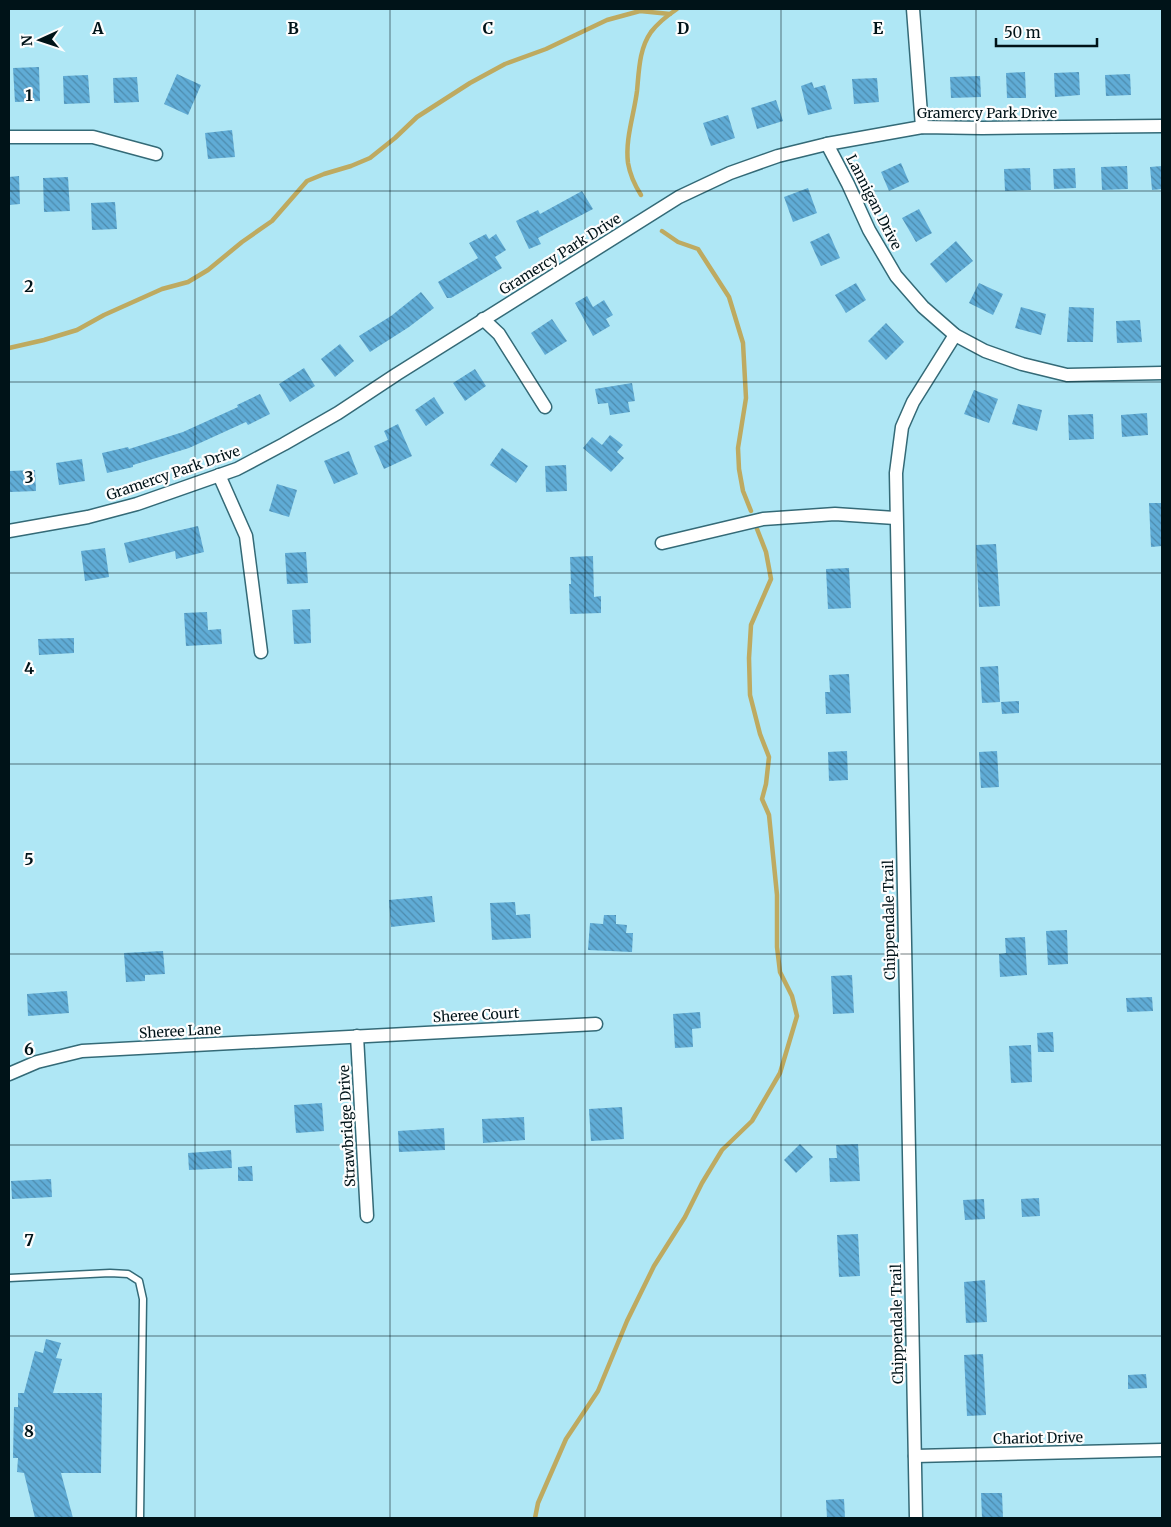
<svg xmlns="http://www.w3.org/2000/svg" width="1171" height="1527" font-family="Merriweather,serif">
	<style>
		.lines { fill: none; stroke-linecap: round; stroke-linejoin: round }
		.stream { stroke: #beaa60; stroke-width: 4.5 }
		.building { fill: url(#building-back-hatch) }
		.lane-casing { stroke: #346a77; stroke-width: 9 }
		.street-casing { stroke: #346a77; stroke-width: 15 }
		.lane { stroke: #fff; stroke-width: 6 }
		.street { stroke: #fff; stroke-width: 12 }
		.grid { fill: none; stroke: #001318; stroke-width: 1; stroke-opacity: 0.55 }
		.labels { text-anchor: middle; stroke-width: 4.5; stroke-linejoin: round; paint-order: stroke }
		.street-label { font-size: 14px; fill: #001318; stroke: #fdfdfd }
		.grid-label { font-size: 16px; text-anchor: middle; font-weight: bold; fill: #001318; stroke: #fdfdfd; stroke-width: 4.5; stroke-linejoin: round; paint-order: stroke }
	</style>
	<defs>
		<pattern id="building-back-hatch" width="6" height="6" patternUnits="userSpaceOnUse" patternTransform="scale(1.25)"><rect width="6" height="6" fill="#60acd6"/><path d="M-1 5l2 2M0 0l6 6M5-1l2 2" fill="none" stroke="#4d8bad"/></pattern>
	</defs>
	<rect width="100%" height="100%" fill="#afe7f5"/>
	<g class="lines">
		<g class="stream">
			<path d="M 641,195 C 634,184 630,175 628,163 C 625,139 634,115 637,91 C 639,71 639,49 651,32 C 658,23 668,15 677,9"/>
			<polyline points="662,231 678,242 698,249 729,297 743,343 746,398 738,448 739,469 743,491 751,511"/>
			<polyline points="9,348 44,340 77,330 104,315 162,289 188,282 208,270 242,242 272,221 307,181 324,174 351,166 370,158 395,138 417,117 470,83 505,64 546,49 607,20 640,11 670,14"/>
			<polyline points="535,1518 538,1503 566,1439 598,1391 627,1321 654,1266 685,1217 702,1183 722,1150 752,1121 780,1073 797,1016 792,996 780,972 777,947 777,895 769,815 762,799 766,784 769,757 760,734 750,695 749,658 751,625 771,579 766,552 757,529"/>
		</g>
	</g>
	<g class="building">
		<polygon points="39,67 40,101 15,102 13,68"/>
		<polygon points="1025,72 1026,98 1007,98 1006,73"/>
		<polygon points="1079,72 1080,95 1055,97 1054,73"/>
		<polygon points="177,74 201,85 188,115 164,104"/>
		<polygon points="1130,74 1131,95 1106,96 1105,75"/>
		<polygon points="88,75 90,103 64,104 63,76"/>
		<polygon points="980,76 981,97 951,98 950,77"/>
		<polygon points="137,77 139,102 114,103 113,78"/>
		<polygon points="877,78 879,102 854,104 852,79"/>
		<polygon points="812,82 814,88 825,85 832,109 808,115 801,86"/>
		<polygon points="776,100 783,121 757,129 751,108"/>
		<polygon points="728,115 735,138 711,146 703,123"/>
		<polygon points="232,130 235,157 208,159 205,133"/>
		<polygon points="901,163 909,182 889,191 881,172"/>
		<polygon points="1127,166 1128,189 1102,190 1101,167"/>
		<polygon points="1162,166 1162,189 1152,190 1150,167"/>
		<polygon points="1030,168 1031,190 1005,191 1004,169"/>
		<polygon points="1075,168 1076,188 1054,189 1053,169"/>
		<polygon points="19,176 20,204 9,205 9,177"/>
		<polygon points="68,177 70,211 44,212 43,178"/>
		<polygon points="808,188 817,213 793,222 784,197"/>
		<polygon points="582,191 593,209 538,238 541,244 529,249 516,221 538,210 540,214"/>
		<polygon points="115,202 117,229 92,230 91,203"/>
		<polygon points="919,209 932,233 916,242 902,218"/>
		<polygon points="829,233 840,258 821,266 810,242"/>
		<polygon points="486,234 489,239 496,234 506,250 495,257 502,268 451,298 447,298 438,282 478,258 469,243"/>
		<polygon points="956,241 973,261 946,283 930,264"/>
		<polygon points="856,283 866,300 846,313 835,295"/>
		<polygon points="979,283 1003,294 993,315 969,303"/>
		<polygon points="421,292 434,308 409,327 370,352 359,336 391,316"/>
		<polygon points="587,296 593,307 604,300 613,315 606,319 610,326 593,336 575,303"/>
		<polygon points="1021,307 1046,314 1041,335 1015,328"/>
		<polygon points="1069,307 1094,308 1093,342 1067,342"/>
		<polygon points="552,319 567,341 545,355 531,333"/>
		<polygon points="1140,320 1142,342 1117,343 1116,321"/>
		<polygon points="886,323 904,342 886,360 868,341"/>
		<polygon points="340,344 354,361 335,377 321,359"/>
		<polygon points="304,368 315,386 290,402 279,384"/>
		<polygon points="475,369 486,386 465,401 453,383"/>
		<polygon points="632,383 635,401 628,402 630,412 610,415 608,403 598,404 595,389"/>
		<polygon points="974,390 998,399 989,423 964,414"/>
		<polygon points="260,394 270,414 248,425 246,422 189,448 133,465 133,467 107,473 102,453 128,447 129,449 183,432 238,407 237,405"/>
		<polygon points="434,397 444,413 426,426 415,410"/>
		<polygon points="1018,404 1042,410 1037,431 1012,424"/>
		<polygon points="1147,413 1148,435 1122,437 1121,415"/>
		<polygon points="1093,414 1094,439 1069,440 1068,415"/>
		<polygon points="398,424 412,456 384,469 374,446 388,440 384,431"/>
		<polygon points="610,435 623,445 617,452 624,458 611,472 583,448 592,437 602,445"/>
		<polygon points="502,448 528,466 516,483 490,465"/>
		<polygon points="349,451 358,474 334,484 324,461"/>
		<polygon points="82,459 85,481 59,485 56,463"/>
		<polygon points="566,465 567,491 546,492 545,466"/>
		<polygon points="35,470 36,491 10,492 9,471"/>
		<polygon points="277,484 297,490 289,517 269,511"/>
		<polygon points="1149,503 1162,503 1162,546 1151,547"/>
		<polygon points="198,526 204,552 176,559 175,551 129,563 124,543"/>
		<polygon points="996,544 1000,606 979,607 976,545"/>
		<polygon points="105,548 109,577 85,581 81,551"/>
		<polygon points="306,552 308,583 287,584 285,553"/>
		<polygon points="593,556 594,597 601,596 601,613 570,614 569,584 571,584 570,557"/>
		<polygon points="849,568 851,608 828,609 826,569"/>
		<polygon points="310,609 311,643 294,644 292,610"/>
		<polygon points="207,612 208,630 221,629 222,644 186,646 184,613"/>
		<polygon points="74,638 74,653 39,655 38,639"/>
		<polygon points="998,666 1000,702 982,703 980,667"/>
		<polygon points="849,674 851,713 826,714 825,692 830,692 829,675"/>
		<polygon points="1019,701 1019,713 1002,714 1001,702"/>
		<polygon points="847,751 848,780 829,781 828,752"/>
		<polygon points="997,751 999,787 981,788 979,752"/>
		<polygon points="432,896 435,922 391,927 389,900"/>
		<polygon points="515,902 516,915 530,914 531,938 492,940 490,903"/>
		<polygon points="604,915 616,915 616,924 627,925 626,933 633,933 632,952 588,950 590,923 603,924"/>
		<polygon points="1067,930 1068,964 1048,965 1046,931"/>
		<polygon points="1025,937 1027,975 1000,977 999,954 1006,953 1005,938"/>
		<polygon points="163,951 165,974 145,975 145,981 126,982 124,953"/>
		<polygon points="852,975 854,1013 833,1014 831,976"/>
		<polygon points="67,991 69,1013 28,1016 27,994"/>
		<polygon points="1152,997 1153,1011 1127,1012 1126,998"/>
		<polygon points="700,1012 701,1028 692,1029 693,1047 675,1048 673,1014"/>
		<polygon points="1053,1032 1054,1052 1038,1052 1037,1033"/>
		<polygon points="1031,1045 1032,1082 1011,1083 1009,1046"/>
		<polygon points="322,1103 324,1131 296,1133 294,1105"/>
		<polygon points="622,1107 624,1139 591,1141 589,1109"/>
		<polygon points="524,1117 525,1140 483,1143 482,1119"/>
		<polygon points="444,1128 445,1150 399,1152 398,1131"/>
		<polygon points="800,1144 813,1157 796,1173 784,1160"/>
		<polygon points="858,1144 860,1181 830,1182 829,1158 837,1158 836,1145"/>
		<polygon points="231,1150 232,1168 189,1170 188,1153"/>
		<polygon points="252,1166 253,1181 238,1181 238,1167"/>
		<polygon points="51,1179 52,1197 12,1199 11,1181"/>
		<polygon points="1039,1198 1040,1216 1022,1217 1021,1199"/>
		<polygon points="984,1199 985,1219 965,1220 963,1200"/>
		<polygon points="858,1234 860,1276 839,1277 837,1235"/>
		<polygon points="985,1280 987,1322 966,1323 964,1282"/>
		<polygon points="46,1339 61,1343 56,1358 62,1359 53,1393 102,1393 101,1473 61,1473 73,1518 35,1518 24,1473 17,1472 18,1458 13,1458 14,1407 18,1407 18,1393 24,1393 35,1351 43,1353"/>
		<polygon points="983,1354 986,1415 967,1416 964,1355"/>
		<polygon points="1146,1374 1147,1388 1128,1389 1128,1375"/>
		<polygon points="981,1493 1002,1493 1003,1518 982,1518"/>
		<polygon points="844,1499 845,1518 827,1518 826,1500"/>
	</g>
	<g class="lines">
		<defs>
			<polyline id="lane" points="9,1278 110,1273 128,1274 139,1281 143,1299 140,1518"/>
			<g id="street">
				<polyline points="913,9 922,127"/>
				<polyline points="9,137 93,137 156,154"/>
				<polyline points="827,144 848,184 869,230 896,276 923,307 955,335 985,351 1022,364 1067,375 1162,373"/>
				<polyline points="483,319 499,334 545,407"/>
				<polyline points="219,475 246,536 261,652"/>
				<polyline points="9,531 88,517 137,504 237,469 284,444 338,413 397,374 679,197 730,173 778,156 827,144 922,127 982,128 1162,126"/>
				<polyline points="662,543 763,519 835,514 895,518"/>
				<polyline points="357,1036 367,1216"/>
				<polyline points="9,1074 37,1062 82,1051 596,1024"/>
				<polyline points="915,1456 1162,1450"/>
				<polyline points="916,1518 896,473 902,427 913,402 955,335"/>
			</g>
		</defs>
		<use href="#lane" class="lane-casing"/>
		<use href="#street" class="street-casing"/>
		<use href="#lane" class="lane"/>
		<use href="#street" class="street"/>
	</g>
	<path class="grid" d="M 195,9 L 195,1518M 390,9 L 390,1518M 585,9 L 585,1518M 781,9 L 781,1518M 976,9 L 976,1518M 9,191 L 1162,191M 9,382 L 1162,382M 9,573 L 1162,573M 9,764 L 1162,764M 9,954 L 1162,954M 9,1145 L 1162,1145M 9,1336 L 1162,1336"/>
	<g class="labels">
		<g class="street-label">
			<text x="987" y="118">Gramercy Park Drive</text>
			<text transform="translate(874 202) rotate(63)" y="5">Lannigan Drive</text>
			<text transform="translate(560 254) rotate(-32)" y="5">Gramercy Park Drive</text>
			<text transform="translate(173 473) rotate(-19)" y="5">Gramercy Park Drive</text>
			<text transform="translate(889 920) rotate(-91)" y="5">Chippendale Trail</text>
			<text transform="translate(476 1015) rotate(-3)" y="5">Sheree Court</text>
			<text transform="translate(180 1031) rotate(-3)" y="5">Sheree Lane</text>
			<text transform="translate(347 1126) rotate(-93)" y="5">Strawbridge Drive</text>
			<text transform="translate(897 1324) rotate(-91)" y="5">Chippendale Trail</text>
			<text transform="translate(1038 1438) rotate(-1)" y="5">Chariot Drive</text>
		</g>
	</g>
	<g class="grid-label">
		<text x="98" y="34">A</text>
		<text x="293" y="34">B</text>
		<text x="488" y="34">C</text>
		<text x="683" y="34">D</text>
		<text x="878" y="34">E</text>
		<text x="29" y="101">1</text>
		<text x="29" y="292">2</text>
		<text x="29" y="483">3</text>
		<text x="29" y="674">4</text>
		<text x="29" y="865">5</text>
		<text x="29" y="1055">6</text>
		<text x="29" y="1246">7</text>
		<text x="29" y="1437">8</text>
	</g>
	<rect width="1171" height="1527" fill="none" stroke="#001318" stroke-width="20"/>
	<g transform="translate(40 40) rotate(267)" stroke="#fdfdfd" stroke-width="4" paint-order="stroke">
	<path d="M0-4L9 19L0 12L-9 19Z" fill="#001318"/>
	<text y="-8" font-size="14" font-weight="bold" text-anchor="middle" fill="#001318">N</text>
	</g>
	<path d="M996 38v8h101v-8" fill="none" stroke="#001318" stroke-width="2.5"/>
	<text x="1004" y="38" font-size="15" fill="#001318" stroke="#fdfdfd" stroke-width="4" paint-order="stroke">50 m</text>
</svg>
